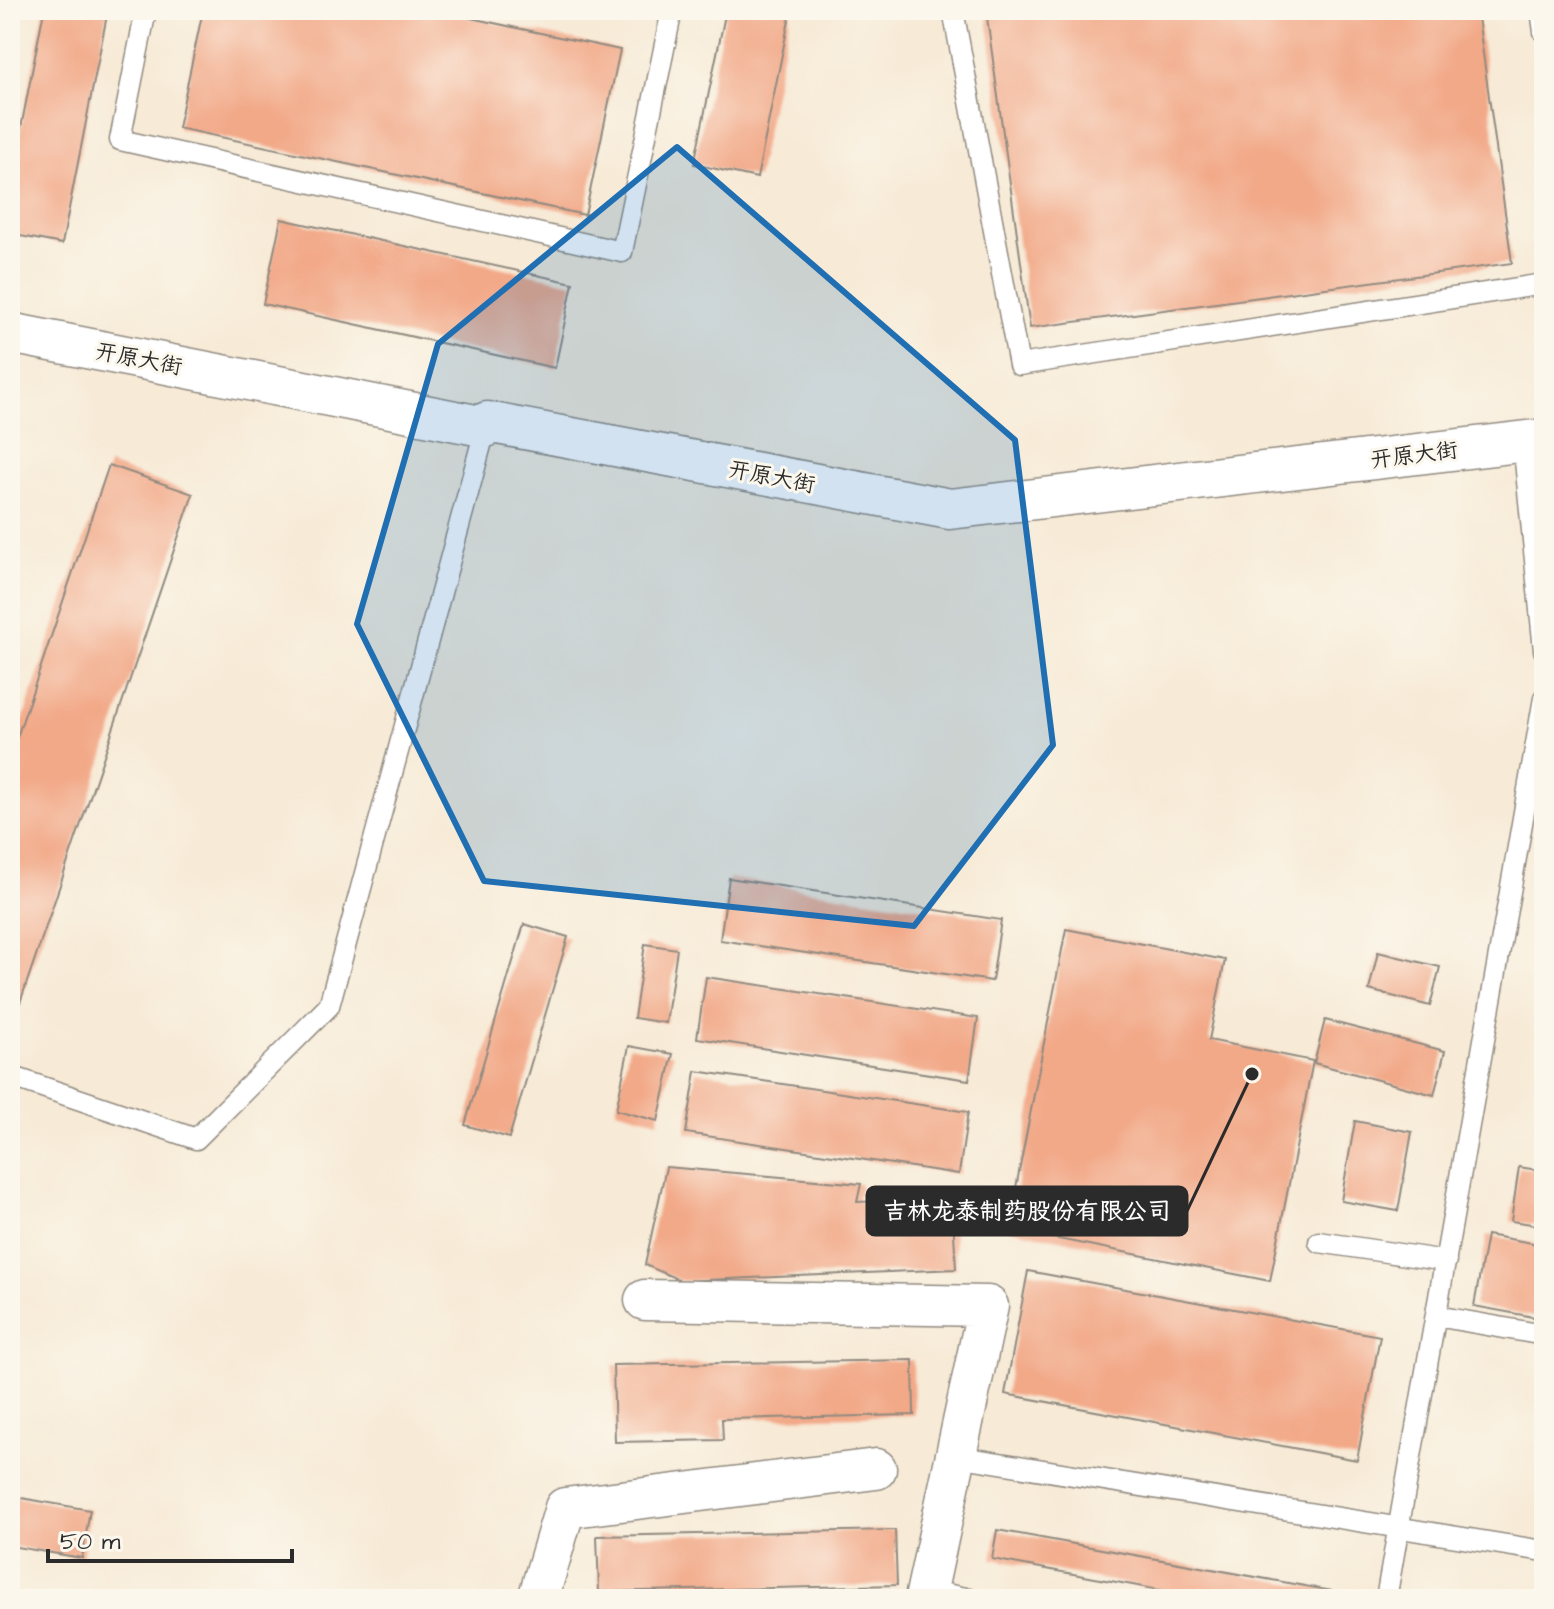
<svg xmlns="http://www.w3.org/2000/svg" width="1554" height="1609" font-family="'Architects Daughter','LXGW WenKai TC',sans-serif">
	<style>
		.building { fill: #f2a988 }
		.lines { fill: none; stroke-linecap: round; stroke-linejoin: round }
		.lane-casing { stroke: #918a80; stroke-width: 23 }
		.street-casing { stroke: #918a80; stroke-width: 43 }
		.lane { stroke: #fff; stroke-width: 20 }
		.street { stroke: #fff; stroke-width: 40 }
		.marked { fill: #1f6fb2; fill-opacity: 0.2; stroke: #1f6fb2; stroke-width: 6; stroke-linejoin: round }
		.labels { text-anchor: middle; stroke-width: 6; stroke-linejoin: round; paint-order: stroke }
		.street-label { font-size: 22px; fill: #2b2b2b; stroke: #fbf7ec }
		.leader { fill: none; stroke: #2b2b2b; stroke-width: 3 }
		.callout-dot { fill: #2b2b2b; stroke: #fbf7ec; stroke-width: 3 }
		.callout { fill: #2b2b2b; stroke: #2b2b2b; stroke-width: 3 }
		.callout-label { font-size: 24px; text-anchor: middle; font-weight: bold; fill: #fff }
	</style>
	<rect width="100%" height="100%" fill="#fbf7ec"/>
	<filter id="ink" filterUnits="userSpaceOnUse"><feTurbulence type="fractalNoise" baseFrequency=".0125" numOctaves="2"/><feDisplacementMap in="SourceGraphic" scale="16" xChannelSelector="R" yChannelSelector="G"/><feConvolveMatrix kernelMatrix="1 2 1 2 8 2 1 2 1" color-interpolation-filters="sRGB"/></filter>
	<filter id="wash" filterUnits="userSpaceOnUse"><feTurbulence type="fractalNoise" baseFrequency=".006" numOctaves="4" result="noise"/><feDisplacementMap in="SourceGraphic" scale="32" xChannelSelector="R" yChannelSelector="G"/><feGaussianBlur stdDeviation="1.8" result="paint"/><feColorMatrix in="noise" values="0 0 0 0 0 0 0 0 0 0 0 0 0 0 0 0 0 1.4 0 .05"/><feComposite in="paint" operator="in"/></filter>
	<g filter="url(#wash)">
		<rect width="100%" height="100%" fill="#f7ead6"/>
		<g id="blocks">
			<g class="building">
				<polygon points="44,10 108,10 62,244 10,234 10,184"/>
				<polygon points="203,10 433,10 620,50 585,215 178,128"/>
				<polygon points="726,10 791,10 757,178 694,164"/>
				<polygon points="986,10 1477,10 1512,263 1030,328"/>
				<polygon points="281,219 573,283 555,368 263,304"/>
				<polygon points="109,465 193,494 10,1032 10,758"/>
				<polygon points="729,878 1001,920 992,981 720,940"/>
				<polygon points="524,924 568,937 509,1138 465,1125"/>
				<polygon points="1066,929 1225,960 1209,1040 1313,1061 1270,1281 1008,1229"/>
				<polygon points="645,944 677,949 666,1023 634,1018"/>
				<polygon points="1378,952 1440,967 1430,1006 1369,990"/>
				<polygon points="706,977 978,1018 969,1080 697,1038"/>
				<polygon points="1325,1020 1445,1051 1434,1095 1314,1063"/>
				<polygon points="629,1046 673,1054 658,1121 616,1110"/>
				<polygon points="696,1071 968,1112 959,1174 686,1133"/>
				<polygon points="1355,1121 1412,1132 1398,1211 1341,1201"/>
				<polygon points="666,1167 861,1184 857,1202 952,1198 956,1269 682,1281 645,1265"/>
				<polygon points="1519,1167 1544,1171 1544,1226 1511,1221"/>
				<polygon points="1487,1235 1544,1245 1544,1319 1474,1306"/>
				<polygon points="1028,1271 1380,1336 1357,1460 1005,1394"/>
				<polygon points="913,1360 914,1415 722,1419 723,1440 615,1442 613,1365"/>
				<polygon points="10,1496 90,1510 82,1558 10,1546"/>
				<polygon points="895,1530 897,1585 599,1592 597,1536"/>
				<polygon points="997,1530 1338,1592 1337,1599 1208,1599 992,1559"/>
			</g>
		</g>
	</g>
	<g filter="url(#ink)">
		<use href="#blocks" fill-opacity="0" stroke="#918a80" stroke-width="2"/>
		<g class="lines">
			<defs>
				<g id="lane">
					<polyline points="146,10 120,140 622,252 672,10"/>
					<polyline points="953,10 1019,365 1544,284"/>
					<polyline points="1541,10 1544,32"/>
					<polyline points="1523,441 1544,650"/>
					<polyline points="10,1076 196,1139 329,1006 487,423"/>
					<polyline points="1319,1242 1446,1261"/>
					<polyline points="1436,1316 1544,1335"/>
					<polyline points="956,1456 1544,1551"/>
					<polyline points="926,1590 971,1599"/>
					<polyline points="1386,1599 1544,698"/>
				</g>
				<g id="street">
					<polyline points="10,333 486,427 487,422 950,509 1544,439"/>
					<polyline points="645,1300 988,1306 925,1599"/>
					<polyline points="538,1599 565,1508 876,1469"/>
				</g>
			</defs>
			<use href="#lane" class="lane-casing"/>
			<use href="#street" class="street-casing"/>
			<use href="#lane" class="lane"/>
			<use href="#street" class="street"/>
		</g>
	</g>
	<path class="marked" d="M 677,147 L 1015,440 L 1053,745 L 914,926 L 484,881 L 357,624 L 438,344 Z"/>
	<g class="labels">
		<g class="street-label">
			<text transform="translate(139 358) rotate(11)" y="8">开原大街</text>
			<text transform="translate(1414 454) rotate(-7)" y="8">开原大街</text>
			<text transform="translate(772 476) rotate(11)" y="8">开原大街</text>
		</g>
	</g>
	<path class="leader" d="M1252 1074L1187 1211"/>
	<circle class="callout-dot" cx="1252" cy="1074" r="8"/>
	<rect class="callout" x="867" y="1187" width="320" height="48" rx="8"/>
	<g class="callout-label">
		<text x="1027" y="1219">吉林龙泰制药股份有限公司</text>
	</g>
	<rect width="1554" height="1609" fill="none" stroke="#fbf7ec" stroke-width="40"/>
	<path d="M48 1549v12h244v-12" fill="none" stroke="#2b2b2b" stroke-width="4"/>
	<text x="60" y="1549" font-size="24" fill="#2b2b2b" stroke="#fbf7ec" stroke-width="6" paint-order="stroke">50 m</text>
</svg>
